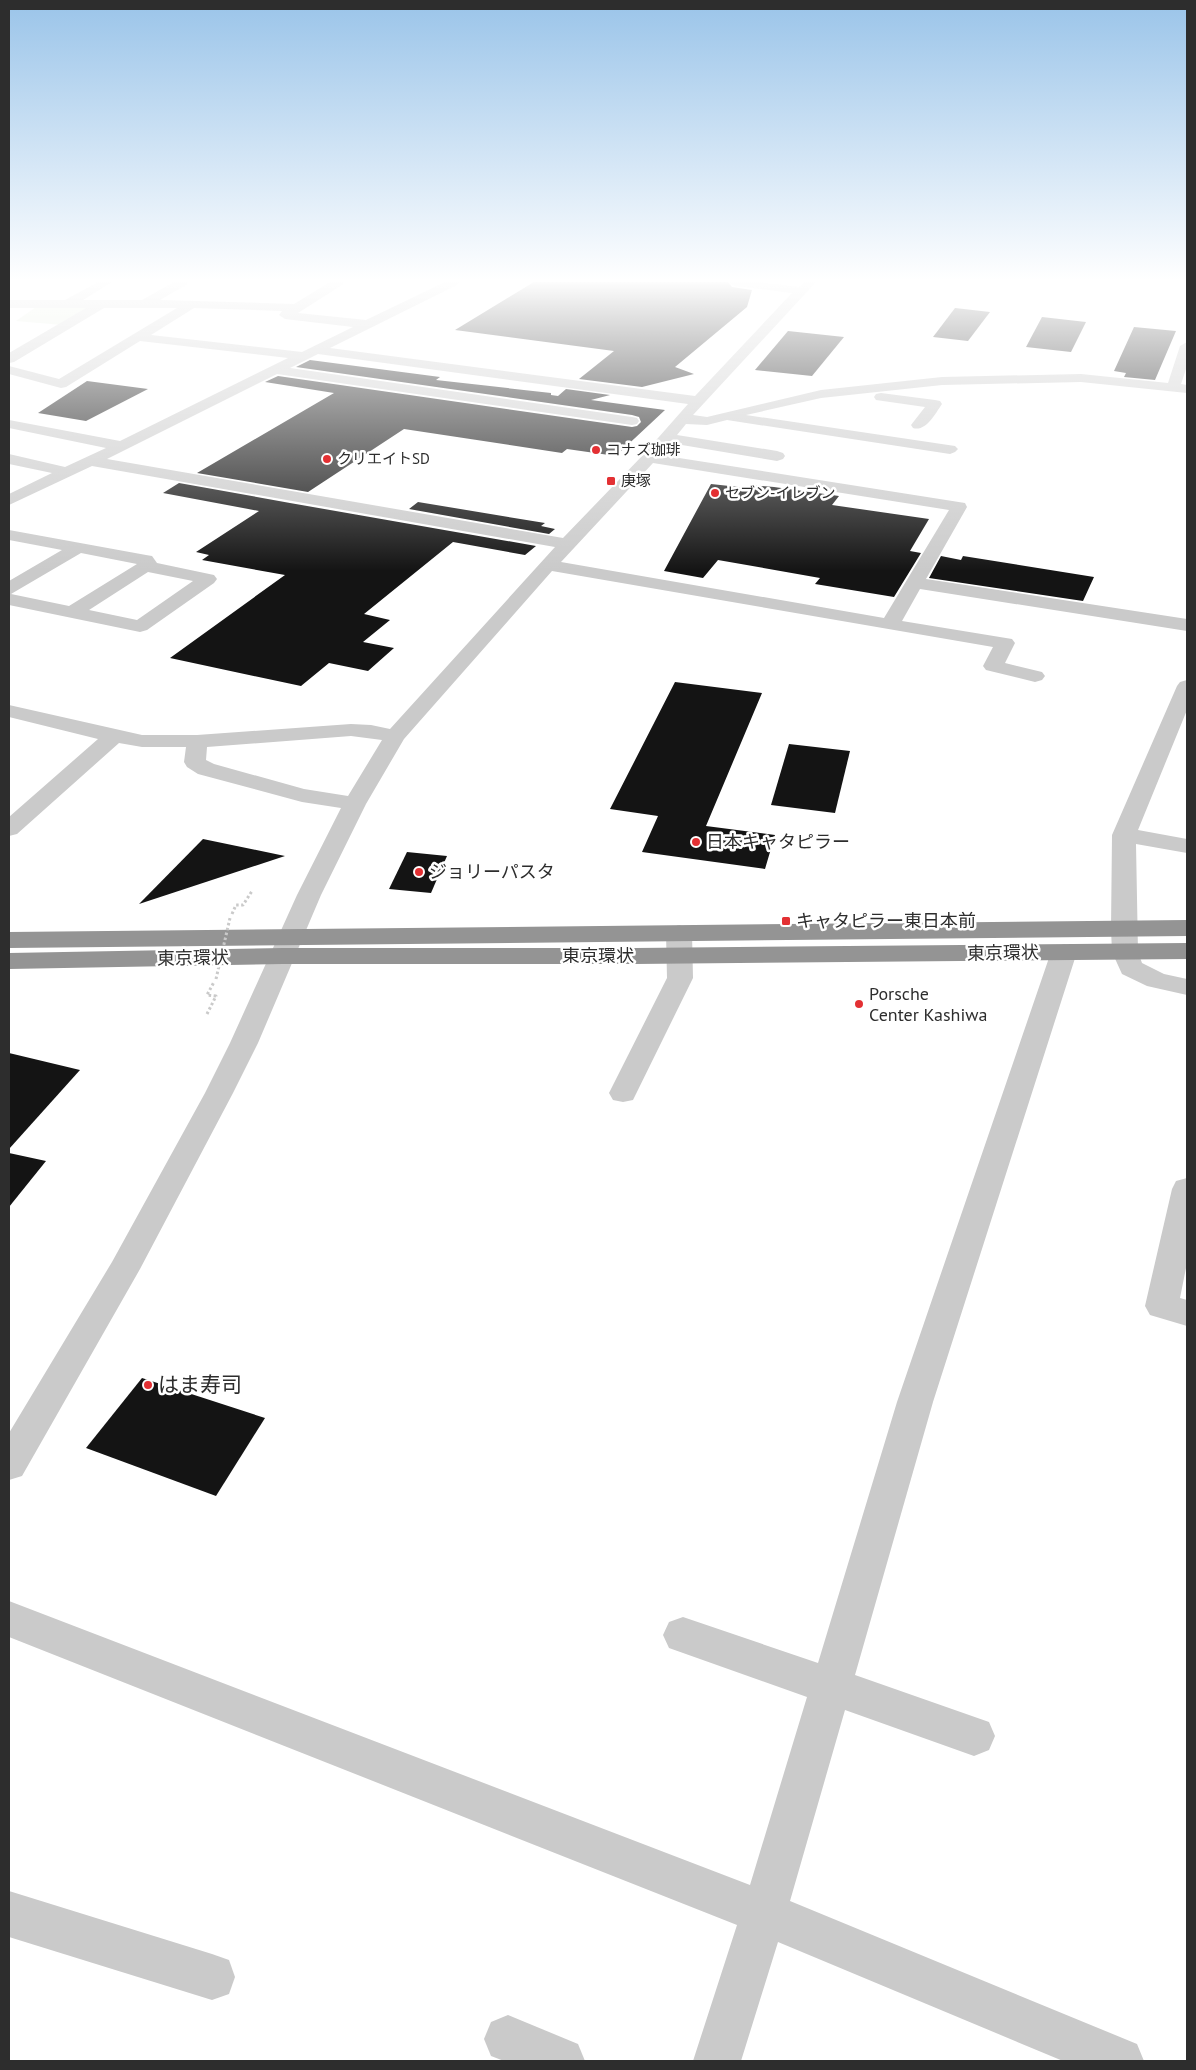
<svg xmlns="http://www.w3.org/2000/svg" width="1196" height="2070" font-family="'PT Sans','Noto Sans JP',sans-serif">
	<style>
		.green { fill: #e2ebda }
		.building { fill: #141414 }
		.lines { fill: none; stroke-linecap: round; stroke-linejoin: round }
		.path { stroke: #cacaca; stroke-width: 3; stroke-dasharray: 2.5 2.5; stroke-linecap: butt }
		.minor { fill: #cacaca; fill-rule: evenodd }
		.highway { fill: #949494; fill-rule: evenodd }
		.path-bridge { stroke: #cacaca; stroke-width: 3; stroke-dasharray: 2.5 2.5; stroke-linecap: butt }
		.poi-dot { fill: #e33033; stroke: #fff; stroke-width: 2 }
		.labels { text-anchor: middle; stroke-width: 5; stroke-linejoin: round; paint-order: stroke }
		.far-poi-label { font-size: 15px; fill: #2d2d2d; stroke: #fff; text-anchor: start }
		.poi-label { font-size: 18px; fill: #2d2d2d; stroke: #fff; text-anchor: start }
		.street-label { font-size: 18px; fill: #2d2d2d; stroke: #fff }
		.near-poi-label { font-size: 21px; fill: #2d2d2d; stroke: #fff; text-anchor: start }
	</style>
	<rect width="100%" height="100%" fill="#fff"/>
	<polygon class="green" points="39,305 94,306 63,325 16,321"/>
	<g class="building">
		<polygon points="534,282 728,282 732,287 752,290 747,307 675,367 694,374 642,387 579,379 614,351 455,330"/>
		<polygon points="955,308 990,312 968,341 933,337"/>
		<polygon points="1042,317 1086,322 1071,352 1026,347"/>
		<polygon points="1134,327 1176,331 1155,380 1124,377 1126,373 1114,371"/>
		<polygon points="788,331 844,337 812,376 755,370"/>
		<polygon points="310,360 440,377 436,380 551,393 551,395 558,396 566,389 610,395 591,400 665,410 620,452 613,452 609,455 567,449 562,453 404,429 308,492 197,473 334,393 265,382 278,376 632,427 637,426 641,422 639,417 632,415 296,367"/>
		<polygon points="87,381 148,389 86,421 38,413"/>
		<polygon points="179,483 290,503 536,546 525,555 453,542 364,614 390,620 363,642 394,648 368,671 329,663 301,686 170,658 285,575 202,560 209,555 196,552 259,511 163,493"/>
		<polygon points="711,484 748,488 751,485 774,487 839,496 832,505 929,519 910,551 921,553 894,597 815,584 820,578 718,560 703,578 664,571"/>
		<polygon points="418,502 545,523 541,526 555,529 549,534 409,509"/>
		<polygon points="941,556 961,560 963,556 1094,577 1083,601 929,578"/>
		<polygon points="675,682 762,693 706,826 775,835 765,869 642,852 658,816 610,809"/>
		<polygon points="789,744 850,751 835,813 771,805"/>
		<polygon points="203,839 285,856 139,904"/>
		<polygon points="407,852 447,856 431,893 389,889"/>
		<polygon points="9,1053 80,1070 9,1149"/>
		<polygon points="9,1153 46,1161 9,1207"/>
		<polygon points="142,1378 265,1418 216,1496 86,1448"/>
	</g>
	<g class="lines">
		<g class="path">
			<polyline points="232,914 236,905 243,905 252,891"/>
			<polyline points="207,1014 216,996 207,995 214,982"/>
		</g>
		<g class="minor">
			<path d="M 98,282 L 112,282 L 83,300 L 142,300 L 174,282 L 188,282 L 186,285 L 160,300 L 294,304 L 330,282 L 344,282 L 342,285 L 298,313 L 366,320 L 445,282 L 459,282 L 457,285 L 330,348 L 695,396 L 792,293 L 736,286 L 732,285 L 730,282 L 759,282 L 799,287 L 804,282 L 816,282 L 693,415 L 707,417 L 821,390 L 942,377 L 1081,374 L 1168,383 L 1180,346 L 1187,342 L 1187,366 L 1181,384 L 1187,385 L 1187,393 L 1081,382 L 942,385 L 821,398 L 746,415 L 955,446 L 958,449 L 955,452 L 950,454 L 727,420 L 707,425 L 686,424 L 677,435 L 777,451 L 783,453 L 785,456 L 783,459 L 777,461 L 670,443 L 660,455 L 965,503 L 967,507 L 926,579 L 1187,619 L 1187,631 L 920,589 L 902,621 L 1012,639 L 1015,643 L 1005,663 L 1042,672 L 1045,676 L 1042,680 L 1035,682 L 986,670 L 983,666 L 993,647 L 552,571 L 404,739 L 366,804 L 321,895 L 258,1043 L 233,1093 L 140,1269 L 22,1476 L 9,1480 L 9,1433 L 112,1262 L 205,1093 L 230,1043 L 297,895 L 341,808 L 302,802 L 198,774 L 187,767 L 184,762 L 186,747 L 142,747 L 119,743 L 17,834 L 9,836 L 9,817 L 98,739 L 9,717 L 9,705 L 142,735 L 197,735 L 351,724 L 371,725 L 390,729 L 555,547 L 92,466 L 9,505 L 9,494 L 52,473 L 9,464 L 9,454 L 65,467 L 106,448 L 9,428 L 9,420 L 120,441 L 288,358 L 140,341 L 66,387 L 61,388 L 9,374 L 9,366 L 59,379 L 177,308 L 104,308 L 14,362 L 9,363 L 9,353 L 86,308 L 9,308 L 9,300 L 65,300 ZM 194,308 L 282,311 L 279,315 L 285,319 L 353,327 L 302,352 L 151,335 ZM 318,354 L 688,404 L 643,455 L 563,538 L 107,459 L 277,374 L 632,425 L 637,424 L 639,421 L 637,418 L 632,417 L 290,368 ZM 653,463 L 949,510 L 884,618 L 561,562 ZM 351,736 L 382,740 L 348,796 L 304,789 L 214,764 L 206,760 L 207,747 Z"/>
			<path d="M 881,393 L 935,400 L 940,401 L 942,404 C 935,414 926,432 913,428 L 911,425 L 925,407 L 876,400 L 874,397 L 876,394 Z"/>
			<path d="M 9,530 L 146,555 L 152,556 L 157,563 L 214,575 L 217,579 L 214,583 L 147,630 L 140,632 L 9,605 L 9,581 L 62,550 L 9,540 ZM 81,553 L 137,564 L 69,606 L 11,594 ZM 148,572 L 193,581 L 137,620 L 89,610 Z"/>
			<polygon points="1187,680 1187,710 1138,830 1187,839 1187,853 1136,844 1138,952 1142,963 1164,974 1187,979 1187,995 1147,986 1122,974 1112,952 1111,929 1112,835 1177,686 1180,682"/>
			<polygon points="679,925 688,928 692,933 693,978 633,1100 623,1102 613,1100 609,1093 667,978 666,933 670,928"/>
			<polygon points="1064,944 1073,947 1077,952 933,1402 855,1675 989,1722 995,1736 989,1750 974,1756 845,1710 790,1901 1137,2044 1144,2061 1063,2061 778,1942 741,2061 693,2061 737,1925 9,1637 9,1601 750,1885 807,1697 669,1648 663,1635 669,1622 683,1617 818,1663 897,1402 1051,952 1055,947"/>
			<polygon points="1187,1178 1187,1263 1180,1298 1187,1300 1187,1326 1150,1315 1145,1306 1172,1189 1176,1181"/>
			<polygon points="9,1891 212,1954 229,1960 235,1977 229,1994 212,2000 9,1937"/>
			<polygon points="508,2015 578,2044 585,2061 504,2061 491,2056 484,2039 491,2022"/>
		</g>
		<g class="highway">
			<polygon points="1187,920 1187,936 9,948 9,932"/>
			<polygon points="1187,943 1187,959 635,964 283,964 9,969 9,953 283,948 635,948"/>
		</g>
		<polyline class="path-bridge" points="216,979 230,918"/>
	</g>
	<linearGradient id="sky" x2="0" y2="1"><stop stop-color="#9ac4e9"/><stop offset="0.49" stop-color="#fff"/><stop offset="1" stop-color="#fff" stop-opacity="0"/></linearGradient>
	<rect width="1196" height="571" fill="url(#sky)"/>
	<g class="poi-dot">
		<circle cx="596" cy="450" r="5"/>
		<circle cx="327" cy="459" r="5"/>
		<rect x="606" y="476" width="10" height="10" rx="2.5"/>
		<circle cx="715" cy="493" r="5"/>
		<circle cx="696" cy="842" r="5"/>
		<circle cx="419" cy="872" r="5"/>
		<rect x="781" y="916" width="10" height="10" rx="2.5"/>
		<circle cx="859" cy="1004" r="5"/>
		<circle cx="148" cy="1385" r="5"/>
	</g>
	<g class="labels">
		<g class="far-poi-label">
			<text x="606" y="455">コナズ珈琲</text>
			<text x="337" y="464">クリエイトSD</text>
			<text x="621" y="486">庚塚</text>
			<text x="725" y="498">セブン-イレブン</text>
		</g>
		<g class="poi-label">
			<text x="706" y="848">日本キャタピラー</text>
			<text x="429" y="878">ジョリーパスタ</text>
			<text x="796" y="927">キャタピラー東日本前</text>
			<text x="869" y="1000">Porsche<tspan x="869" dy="21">Center Kashiwa</tspan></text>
		</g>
		<g class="street-label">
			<text transform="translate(1003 953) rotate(-1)" y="6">東京環状</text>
			<text x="598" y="962">東京環状</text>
			<text transform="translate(193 958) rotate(-1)" y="6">東京環状</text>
		</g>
		<g class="near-poi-label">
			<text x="158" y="1392">はま寿司</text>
		</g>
	</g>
	<rect width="1196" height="2070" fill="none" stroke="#2d2d2d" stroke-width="20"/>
</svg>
